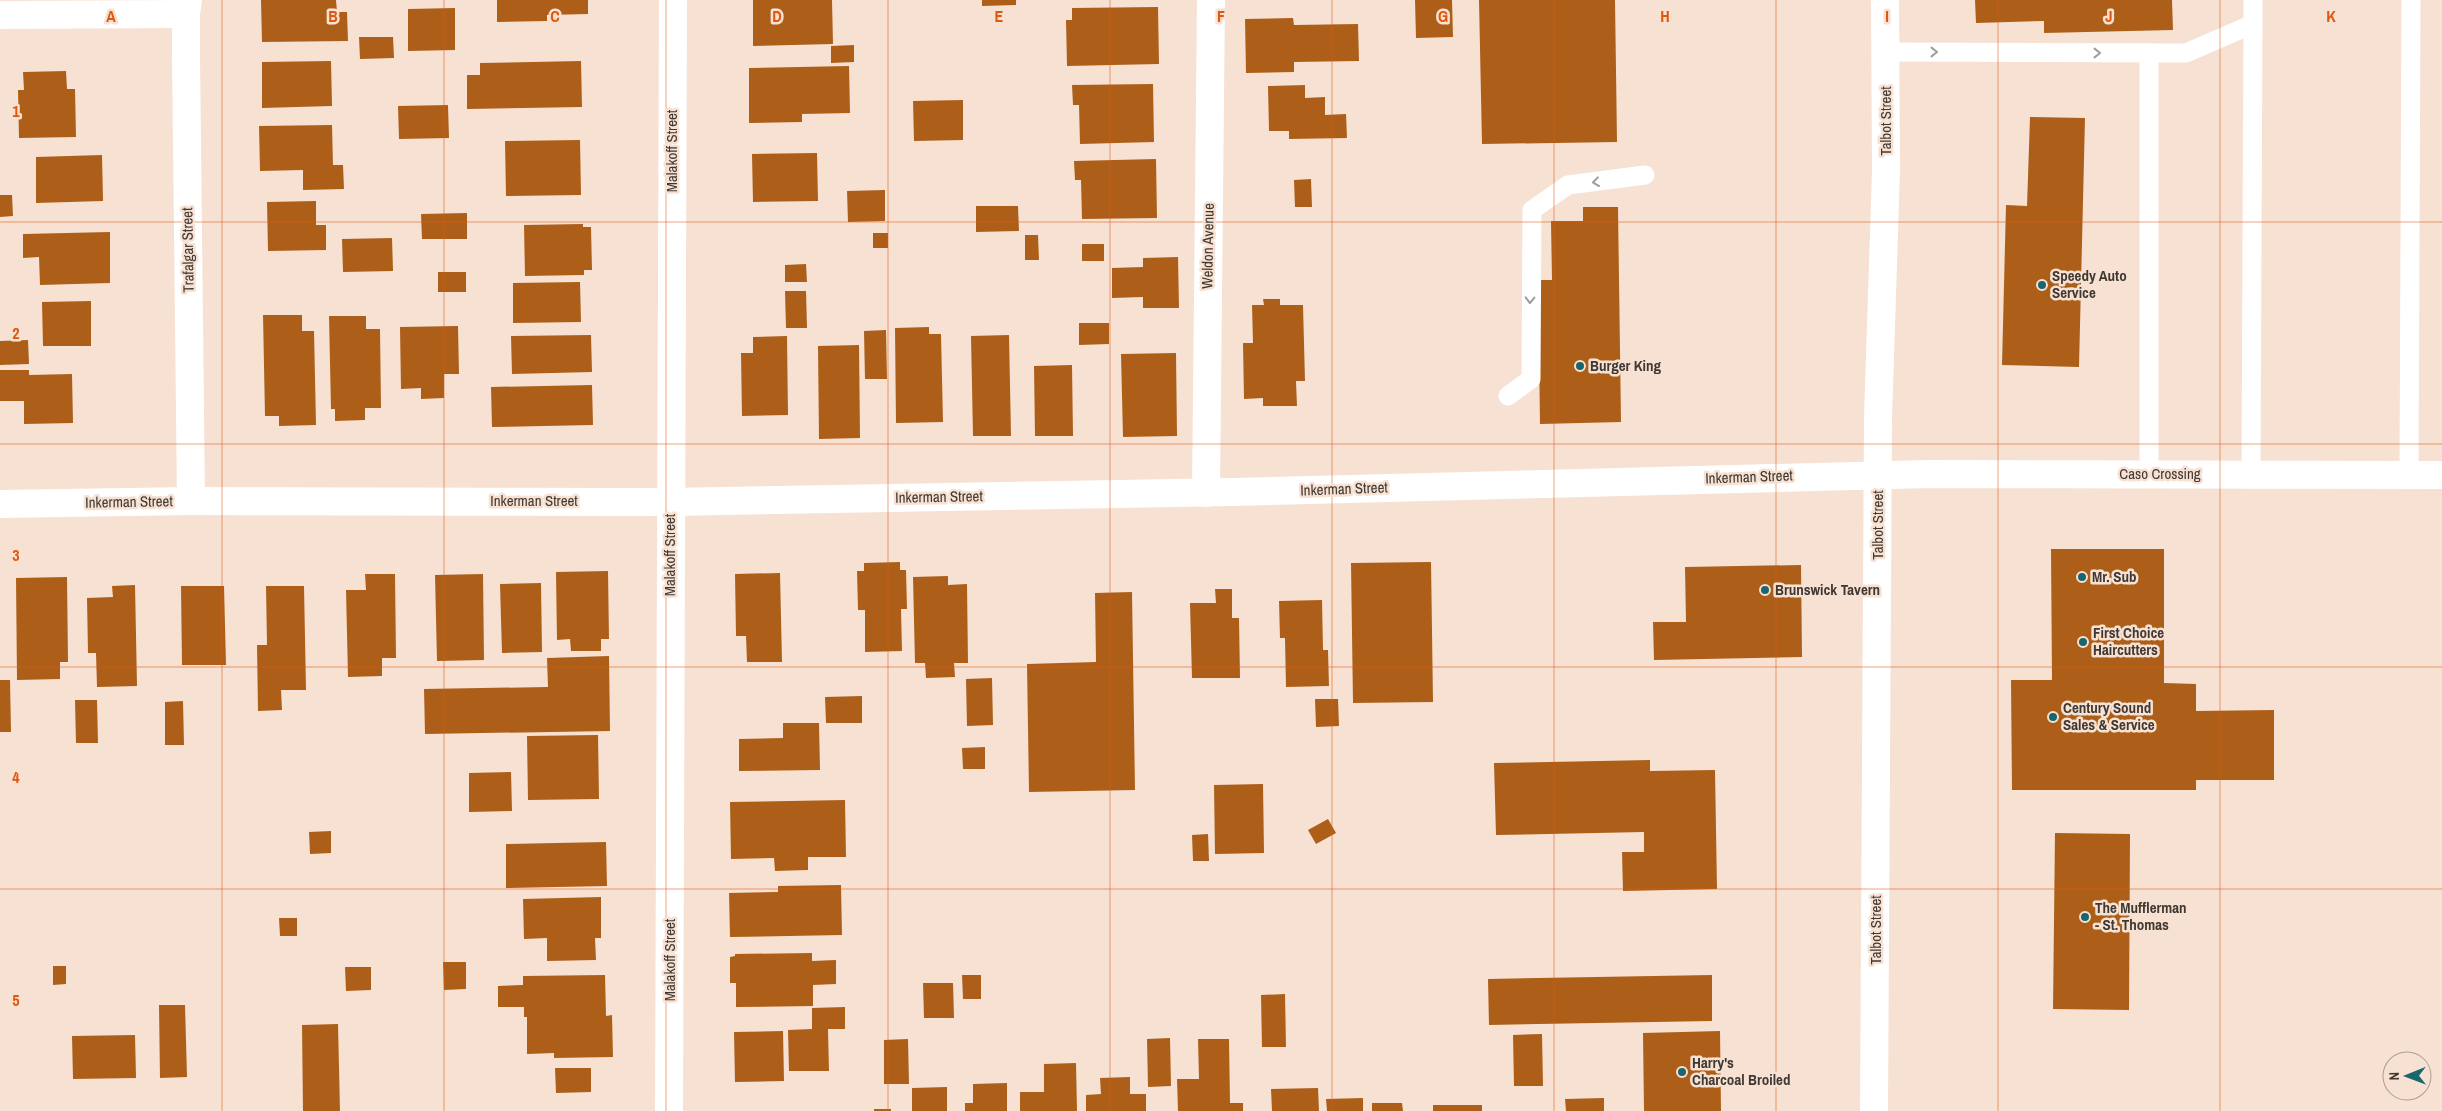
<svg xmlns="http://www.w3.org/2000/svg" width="2442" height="1111" font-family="'Archivo Narrow',sans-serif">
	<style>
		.building { fill: #ad5f19 }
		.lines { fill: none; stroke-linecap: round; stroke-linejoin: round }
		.lane { stroke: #fff; stroke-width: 19 }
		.street { stroke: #fff; stroke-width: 28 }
		.secondary { stroke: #fff; stroke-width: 28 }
		.oneway { stroke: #a09c98 }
		.grid { fill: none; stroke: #e0570e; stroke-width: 1; stroke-opacity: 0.55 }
		.poi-dot { fill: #19666e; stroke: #f7e1d2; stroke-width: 2 }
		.labels { text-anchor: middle; stroke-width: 5; stroke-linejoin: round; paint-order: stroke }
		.street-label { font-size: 15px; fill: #403832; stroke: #f7e1d2 }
		.poi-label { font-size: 15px; font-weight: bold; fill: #403832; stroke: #f7e1d2; text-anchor: start }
		.grid-label { font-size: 16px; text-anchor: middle; font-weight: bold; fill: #e0570e; stroke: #f7e1d2; stroke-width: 5; stroke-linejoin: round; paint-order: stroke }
	</style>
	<rect width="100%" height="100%" fill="#f7e1d2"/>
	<g class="building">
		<polygon points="261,0 336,0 337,12 347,12 348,41 262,42"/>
		<polygon points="497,0 588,0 588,14 547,15 547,21 497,22"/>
		<polygon points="753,0 832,0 833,44 753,46"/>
		<polygon points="982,0 1016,0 1016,5 982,6"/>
		<polygon points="1415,0 1452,0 1453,37 1416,38"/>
		<polygon points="1479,0 1615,0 1617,142 1482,144"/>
		<polygon points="1975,0 2172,0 2173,30 2044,33 2044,21 1976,23"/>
		<polygon points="1158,7 1159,64 1067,66 1066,20 1072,20 1072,8"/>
		<polygon points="455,8 455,50 408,51 408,9"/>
		<polygon points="1293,18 1294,25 1358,24 1359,61 1294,62 1294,72 1246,73 1245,19"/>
		<polygon points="359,37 393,37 394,58 360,59"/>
		<polygon points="854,45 854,62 831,63 831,46"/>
		<polygon points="331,61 332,106 262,108 262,62"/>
		<polygon points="581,61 582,107 467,109 467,75 480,75 480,63"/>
		<polygon points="849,66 850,113 802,114 802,122 749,123 749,68"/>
		<polygon points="66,71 67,89 75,89 76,137 19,138 18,90 24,90 23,72"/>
		<polygon points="1153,84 1154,142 1080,144 1079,105 1073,105 1072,85"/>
		<polygon points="1305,85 1305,98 1325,97 1325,115 1346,114 1347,138 1289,139 1289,131 1269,131 1268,86"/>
		<polygon points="963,100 963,140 914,141 913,101"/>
		<polygon points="448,105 449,138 399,139 398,106"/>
		<polygon points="2030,117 2085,118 2079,367 2002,365 2006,205 2027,206"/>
		<polygon points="332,125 333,165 343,165 344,189 303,190 303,170 260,171 259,126"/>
		<polygon points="580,140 581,195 506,196 505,141"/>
		<polygon points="817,153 818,201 753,202 752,154"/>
		<polygon points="102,155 103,201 36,203 36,157"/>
		<polygon points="1156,159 1157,218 1082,219 1081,180 1075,180 1074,161"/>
		<polygon points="1311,179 1312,207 1295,207 1294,180"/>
		<polygon points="885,190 885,221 848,222 847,191"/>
		<polygon points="0,195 12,195 13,216 0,217"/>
		<polygon points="316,201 316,225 326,225 326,250 268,251 267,202"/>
		<polygon points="976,206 1018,206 1019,231 976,232"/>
		<polygon points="1583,207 1618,207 1621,422 1540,424 1538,280 1552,280 1551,221 1583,221"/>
		<polygon points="467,213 467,239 422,239 421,214"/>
		<polygon points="583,224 583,227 591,227 592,270 584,270 584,275 525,276 524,225"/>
		<polygon points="110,232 110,283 40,285 39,257 23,258 23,234"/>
		<rect x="873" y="233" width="15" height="15"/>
		<polygon points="1025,235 1038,235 1039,260 1025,260"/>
		<polygon points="392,238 393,271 343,272 342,239"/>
		<rect x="1082" y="244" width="22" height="17"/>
		<polygon points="1178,257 1179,308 1143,308 1143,297 1112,298 1112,268 1143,267 1143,258"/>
		<polygon points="806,264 807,282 785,282 785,265"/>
		<rect x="438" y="272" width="28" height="20"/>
		<polygon points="580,282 581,322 513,323 513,283"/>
		<polygon points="785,291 806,291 807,328 786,328"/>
		<polygon points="1263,299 1280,299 1280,305 1303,305 1305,381 1296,381 1297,406 1263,406 1263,398 1244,399 1243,343 1253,343 1252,305 1264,305"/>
		<polygon points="91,301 91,346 43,346 42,302"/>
		<polygon points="263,315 302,315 302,331 314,331 316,425 279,426 279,416 265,416"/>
		<polygon points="329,316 366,316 366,329 380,329 381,408 365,408 365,420 335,421 335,409 331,409"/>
		<polygon points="1079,323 1109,323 1109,344 1079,345"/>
		<polygon points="458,326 459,374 444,374 444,398 421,399 421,388 401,389 400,327"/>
		<polygon points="929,327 929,334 941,334 943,422 896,423 895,328"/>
		<polygon points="886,330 887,379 865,379 864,331"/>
		<polygon points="591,335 592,372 512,374 511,336"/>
		<polygon points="1009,335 1011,436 973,436 971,336"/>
		<polygon points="787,336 788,415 742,416 741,353 753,353 753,337"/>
		<polygon points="28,340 29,364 0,365 0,341"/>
		<polygon points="859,345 860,438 819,439 818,346"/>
		<polygon points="1176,353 1177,436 1123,437 1121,354"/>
		<polygon points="1072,365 1073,436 1035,436 1034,366"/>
		<polygon points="0,370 29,370 29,375 72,374 73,423 24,424 24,401 0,401"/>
		<polygon points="592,385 593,425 492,427 491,387"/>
		<polygon points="2051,549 2164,549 2164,683 2196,684 2196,711 2274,710 2274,780 2196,780 2196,790 2012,790 2011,680 2052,680"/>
		<polygon points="900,562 900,570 906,570 907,609 901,609 902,651 865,652 865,610 858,610 857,571 864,571 864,563"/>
		<polygon points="1431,562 1433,702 1353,703 1351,563"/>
		<polygon points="1801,565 1802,657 1654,660 1653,622 1686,622 1685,567"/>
		<polygon points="608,571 609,639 601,639 601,651 571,651 570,639 557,640 556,572"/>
		<polygon points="780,573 782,662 747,662 746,636 736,636 735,574"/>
		<polygon points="365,574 395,574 396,658 382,658 382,676 348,677 346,590 366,590"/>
		<polygon points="483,574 484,660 437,661 435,575"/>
		<polygon points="948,576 948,585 967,584 968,663 954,663 955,677 926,678 925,663 915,663 913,577"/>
		<polygon points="67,577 68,662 60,662 60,679 17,680 16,578"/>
		<polygon points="541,583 542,652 502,653 500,584"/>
		<polygon points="135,585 137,686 97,687 96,653 88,653 87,598 113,597 112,586"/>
		<polygon points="181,586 224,586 226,665 182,665"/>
		<polygon points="266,586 304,586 306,690 281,690 282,710 258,711 257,645 267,645"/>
		<polygon points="1215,589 1232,589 1232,618 1239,618 1240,678 1192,678 1190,603 1216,603"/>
		<polygon points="1132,592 1135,790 1029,792 1027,664 1096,662 1095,593"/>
		<polygon points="1322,600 1323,650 1328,650 1329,686 1286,687 1285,638 1280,638 1279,601"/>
		<polygon points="609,656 610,731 425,734 424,689 548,687 547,658"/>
		<polygon points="992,678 993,725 967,726 966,679"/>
		<polygon points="0,680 10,680 11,732 0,732"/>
		<polygon points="862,696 862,723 826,723 825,697"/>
		<polygon points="1315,699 1338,699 1339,726 1316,727"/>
		<polygon points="75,700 97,700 98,743 76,743"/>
		<polygon points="183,701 184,745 165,745 165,702"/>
		<polygon points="783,723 819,723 820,770 739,771 739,739 783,738"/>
		<polygon points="598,735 599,799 528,800 527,736"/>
		<polygon points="985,747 985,769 963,769 962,748"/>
		<polygon points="1650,760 1650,771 1715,770 1717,889 1623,891 1622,852 1644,852 1644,832 1496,835 1494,763"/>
		<polygon points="511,772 512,811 469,812 469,773"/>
		<polygon points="1263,784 1264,853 1215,854 1214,785"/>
		<polygon points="845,800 846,857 808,857 808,870 775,871 774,858 731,859 730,802"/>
		<polygon points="1328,819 1336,833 1316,844 1308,830"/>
		<polygon points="331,831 331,853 310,854 309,832"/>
		<polygon points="2055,833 2130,834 2129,1010 2053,1009"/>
		<polygon points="1208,834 1209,861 1193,861 1192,835"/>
		<polygon points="606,842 607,886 506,888 506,844"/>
		<polygon points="841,885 842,935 730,937 729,893 778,892 778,886"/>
		<polygon points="601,897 601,938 595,938 596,960 547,961 547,938 524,939 523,899"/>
		<polygon points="279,918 297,918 297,936 280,936"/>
		<polygon points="812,953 812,961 836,960 836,984 813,985 813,1006 736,1007 736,983 730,983 730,957 735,956 735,954"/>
		<polygon points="443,962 466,962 466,989 444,990"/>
		<polygon points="53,966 66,966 66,984 53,985"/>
		<polygon points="345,967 371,967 371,990 346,991"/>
		<polygon points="605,975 606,1016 612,1015 613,1057 554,1058 554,1053 527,1054 527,1017 524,1017 524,1007 498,1007 498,986 523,985 523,976"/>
		<polygon points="962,975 981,975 981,999 963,999"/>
		<polygon points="1712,975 1712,1021 1489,1025 1488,979"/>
		<polygon points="923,983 953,983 954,1018 924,1018"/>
		<polygon points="1285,994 1286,1047 1262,1047 1261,995"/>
		<polygon points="159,1005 185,1005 187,1077 160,1078"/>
		<polygon points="845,1007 845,1029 828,1029 829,1071 789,1071 788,1030 812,1029 812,1008"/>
		<polygon points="338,1024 340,1111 303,1111 302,1025"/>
		<polygon points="783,1031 784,1081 735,1082 734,1032"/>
		<polygon points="1720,1031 1721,1111 1644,1111 1643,1033"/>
		<polygon points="1542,1034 1543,1086 1514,1086 1513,1035"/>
		<polygon points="135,1035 136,1078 73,1079 72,1036"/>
		<polygon points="1170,1038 1171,1086 1148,1087 1147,1039"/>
		<polygon points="908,1039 909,1084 884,1084 884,1040"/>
		<polygon points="1198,1039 1229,1039 1230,1103 1243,1103 1243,1111 1178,1111 1177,1079 1199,1079"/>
		<polygon points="1076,1063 1077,1111 1020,1111 1020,1092 1044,1092 1044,1064"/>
		<polygon points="555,1068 591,1068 591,1092 556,1093"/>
		<polygon points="1130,1077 1130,1094 1146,1094 1146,1111 1086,1111 1086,1095 1101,1094 1100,1078"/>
		<polygon points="1007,1083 1007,1111 965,1111 965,1103 973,1103 973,1084"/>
		<polygon points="947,1087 947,1111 912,1111 912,1088"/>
		<polygon points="1318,1088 1319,1111 1272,1111 1271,1089"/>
		<polygon points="1363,1098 1363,1111 1327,1111 1326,1099"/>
		<polygon points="1604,1098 1604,1111 1566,1111 1565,1099"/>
		<polygon points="1372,1103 1402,1103 1403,1111 1372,1111"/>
		<rect x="1433" y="1105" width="49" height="6"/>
		<rect x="874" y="1109" width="17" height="2"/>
	</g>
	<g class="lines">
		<g class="lane">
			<polyline points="1886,52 2186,53 2253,24 2253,0"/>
			<polyline points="1508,396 1531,379 1532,210 1568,185 1645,175"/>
			<polyline points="2149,474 2149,53"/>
			<polyline points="2251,474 2253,24"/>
			<polyline points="2409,475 2411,0"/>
		</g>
		<g class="street">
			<polyline points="188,0 186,14 186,53 191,501"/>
			<polyline points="0,15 186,14"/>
			<polyline points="1206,493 1211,0"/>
			<polyline points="0,504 191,501 670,502 1233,492 1930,474 2442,475"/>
			<polyline points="669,1111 673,0"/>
		</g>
		<polyline class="secondary" points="1874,1111 1878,418 1886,171 1885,0"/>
	</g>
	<defs><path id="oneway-chevron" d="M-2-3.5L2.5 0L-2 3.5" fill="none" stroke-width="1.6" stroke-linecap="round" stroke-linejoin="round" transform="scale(1.25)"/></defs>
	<g class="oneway">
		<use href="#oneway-chevron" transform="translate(1934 52)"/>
		<use href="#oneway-chevron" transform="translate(2097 53)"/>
		<use href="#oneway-chevron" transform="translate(1596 182) rotate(173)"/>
		<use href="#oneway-chevron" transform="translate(1530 300) rotate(91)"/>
	</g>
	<path class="grid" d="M 222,0 L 222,1111M 444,0 L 444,1111M 666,0 L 666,1111M 888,0 L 888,1111M 1110,0 L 1110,1111M 1332,0 L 1332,1111M 1554,0 L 1554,1111M 1776,0 L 1776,1111M 1998,0 L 1998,1111M 2220,0 L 2220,1111M 0,222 L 2442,222M 0,444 L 2442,444M 0,667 L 2442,667M 0,889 L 2442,889"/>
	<g class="poi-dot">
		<circle cx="2042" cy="285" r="5"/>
		<circle cx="1580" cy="366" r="5"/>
		<circle cx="2082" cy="577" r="5"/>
		<circle cx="1765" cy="590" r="5"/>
		<circle cx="2083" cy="642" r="5"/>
		<circle cx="2053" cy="717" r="5"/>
		<circle cx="2085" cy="917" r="5"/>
		<circle cx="1682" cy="1072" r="5"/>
	</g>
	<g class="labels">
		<g class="street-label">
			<text transform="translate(1886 121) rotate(-90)" y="5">Talbot Street</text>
			<text transform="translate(672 151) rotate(-90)" y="5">Malakoff Street</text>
			<text transform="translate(1208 246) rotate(-89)" y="5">Weldon Avenue</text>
			<text transform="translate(188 250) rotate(-91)" y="5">Trafalgar Street</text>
			<text x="2160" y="479">Caso Crossing</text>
			<text transform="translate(1749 477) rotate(-2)" y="5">Inkerman Street</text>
			<text transform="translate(1344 489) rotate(-2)" y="5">Inkerman Street</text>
			<text transform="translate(939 497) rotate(-1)" y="5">Inkerman Street</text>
			<text x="534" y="506">Inkerman Street</text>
			<text transform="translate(129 502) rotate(-1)" y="5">Inkerman Street</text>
			<text transform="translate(1878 525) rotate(-90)" y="5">Talbot Street</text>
			<text transform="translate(670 555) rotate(-90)" y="5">Malakoff Street</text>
			<text transform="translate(1876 930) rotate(-90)" y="5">Talbot Street</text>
			<text transform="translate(670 960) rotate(-90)" y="5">Malakoff Street</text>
		</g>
		<g class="poi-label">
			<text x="2052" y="281">Speedy Auto<tspan x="2052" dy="17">Service</tspan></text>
			<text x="1590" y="371">Burger King</text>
			<text x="2092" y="582">Mr. Sub</text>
			<text x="1775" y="595">Brunswick Tavern</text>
			<text x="2093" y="638">First Choice<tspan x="2093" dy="17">Haircutters</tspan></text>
			<text x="2063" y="713">Century Sound<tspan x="2063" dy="17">Sales &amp; Service</tspan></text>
			<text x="2095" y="913">The Mufflerman<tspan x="2095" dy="17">- St. Thomas</tspan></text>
			<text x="1692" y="1068">Harry's<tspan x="1692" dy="17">Charcoal Broiled</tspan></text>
		</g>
	</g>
	<g class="grid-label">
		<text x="111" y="22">A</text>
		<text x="333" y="22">B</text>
		<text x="555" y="22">C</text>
		<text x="777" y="22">D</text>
		<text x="999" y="22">E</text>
		<text x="1221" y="22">F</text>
		<text x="1443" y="22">G</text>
		<text x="1665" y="22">H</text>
		<text x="1887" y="22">I</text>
		<text x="2109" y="22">J</text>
		<text x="2331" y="22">K</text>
		<text x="16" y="117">1</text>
		<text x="16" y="339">2</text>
		<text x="16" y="561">3</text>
		<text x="16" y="783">4</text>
		<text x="16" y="1006">5</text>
	</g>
	<g transform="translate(2407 1076) rotate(269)"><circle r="24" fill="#f7e1d2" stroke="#ae9d92"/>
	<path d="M0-4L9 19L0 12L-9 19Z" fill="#19666e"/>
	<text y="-8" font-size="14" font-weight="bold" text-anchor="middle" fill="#403832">N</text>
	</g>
</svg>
